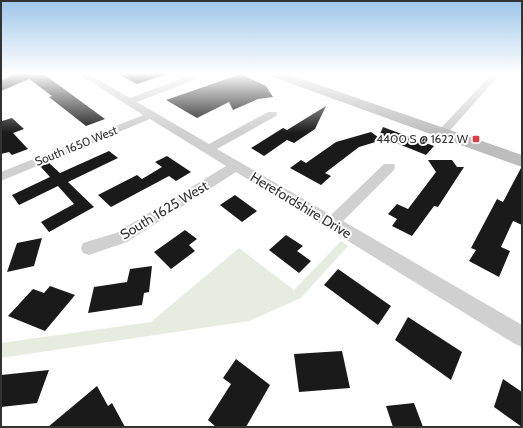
<svg xmlns="http://www.w3.org/2000/svg" width="523" height="428" font-family="Cabin,sans-serif">
	<style>
		.green { fill: #e6ecdf }
		.building { fill: #1a1a1a }
		.lines { fill: none; stroke-linecap: round; stroke-linejoin: round }
		.street { fill: #d0d0d0; fill-rule: evenodd }
		.secondary { fill: #bdbdbd; fill-rule: evenodd }
		.poi-dot { fill: #e63946; stroke: #fff; stroke-width: 1.5 }
		.labels { text-anchor: middle; stroke-width: 4; stroke-linejoin: round; paint-order: stroke }
		.far-poi-label { font-size: 12px; fill: #333; stroke: #fff; text-anchor: end }
		.far-street-label { font-size: 12px; fill: #333; stroke: #fff }
		.street-label { font-size: 14px; fill: #333; stroke: #fff }
	</style>
	<rect width="100%" height="100%" fill="#fff"/>
	<polygon class="green" points="341,241 348,246 301,298 249,321 1,358 1,343 151,322 239,248 294,290"/>
	<g class="building">
		<polygon points="15,73 45,75 105,119 86,126 49,97 52,96 29,79 1,91 1,81"/>
		<polygon points="116,73 165,73 165,75 137,84"/>
		<polygon points="241,74 266,86 273,97 258,99 233,110 229,102 197,118 166,100"/>
		<polygon points="326,106 315,129 294,143 287,140 264,156 251,148 283,128 287,130"/>
		<polygon points="12,118 24,129 13,133 28,149 12,155 9,152 1,154 1,120 2,121"/>
		<polygon points="383,127 434,146 426,155 379,136"/>
		<polygon points="371,132 382,140 359,147 325,173 331,176 321,185 290,168 301,160 306,163 336,142"/>
		<polygon points="109,151 118,158 68,182 94,207 49,232 41,222 74,204 58,186 19,205 12,195 50,177 40,166 49,163 60,173"/>
		<polygon points="167,156 191,172 176,181 169,176 111,207 98,195 137,175 142,179 162,167 155,162"/>
		<polygon points="428,160 452,160 457,167 464,167 438,207 434,206 412,236 392,226 397,219 388,214 397,204 408,209 436,172"/>
		<polygon points="521,168 522,225 513,221 501,247 510,251 499,277 469,261 476,250 471,248 497,199 503,202"/>
		<polygon points="235,195 257,211 242,222 220,205"/>
		<polygon points="185,230 197,239 189,245 195,251 171,269 154,252"/>
		<polygon points="286,235 303,246 297,251 311,261 299,273 269,250"/>
		<polygon points="42,238 34,266 7,272 17,243"/>
		<polygon points="152,266 149,292 144,293 142,305 88,313 94,287 127,282 130,269"/>
		<polygon points="338,269 391,306 378,325 324,285"/>
		<polygon points="50,286 75,295 45,331 8,316 33,289 44,293"/>
		<polygon points="408,317 462,352 451,380 395,340"/>
		<polygon points="342,351 350,388 299,392 294,354"/>
		<polygon points="236,359 270,385 246,427 216,427 208,420 231,384 223,378"/>
		<polygon points="49,370 37,403 1,407 1,375"/>
		<polygon points="503,379 522,392 522,427 494,407"/>
		<polygon points="97,386 108,406 112,403 125,427 48,427"/>
		<polygon points="414,403 423,427 393,427 386,406"/>
	</g>
	<g class="lines">
		<g class="street">
			<polygon points="77,73 87,73 130,98 191,75 197,75 198,77 197,79 137,102 209,144 268,112 276,112 277,114 276,116 217,149 331,215 384,164 394,164 395,167 394,170 343,221 522,325 522,347 515,344 236,172 127,242 89,255 83,253 81,248 83,243 116,233 226,166 150,119 1,181 1,172 143,115"/>
			<polygon points="493,73 501,73 446,135 438,135 436,133 438,131"/>
		</g>
		<polygon class="secondary" points="268,73 285,73 522,155 522,167 270,76"/>
	</g>
	<linearGradient id="sky" x2="0" y2="1"><stop stop-color="#9ec6ea"/><stop offset="0.55" stop-color="#fff"/><stop offset="1" stop-color="#fff" stop-opacity="0"/></linearGradient>
	<rect width="523" height="133" fill="url(#sky)"/>
	<rect class="poi-dot" x="472" y="135" width="8" height="8" rx="2"/>
	<g class="labels">
		<g class="far-poi-label">
			<text x="468" y="143">4400 S @ 1622 W</text>
		</g>
		<g class="far-street-label">
			<text transform="translate(76 146) rotate(-22)" y="4">South 1650 West</text>
		</g>
		<g class="street-label">
			<text transform="translate(301 205) rotate(31)" y="5">Herefordshire Drive</text>
			<text transform="translate(164 210) rotate(-31)" y="5">South 1625 West</text>
		</g>
	</g>
	<rect width="523" height="428" fill="none" stroke="#333333" stroke-width="4"/>
</svg>
